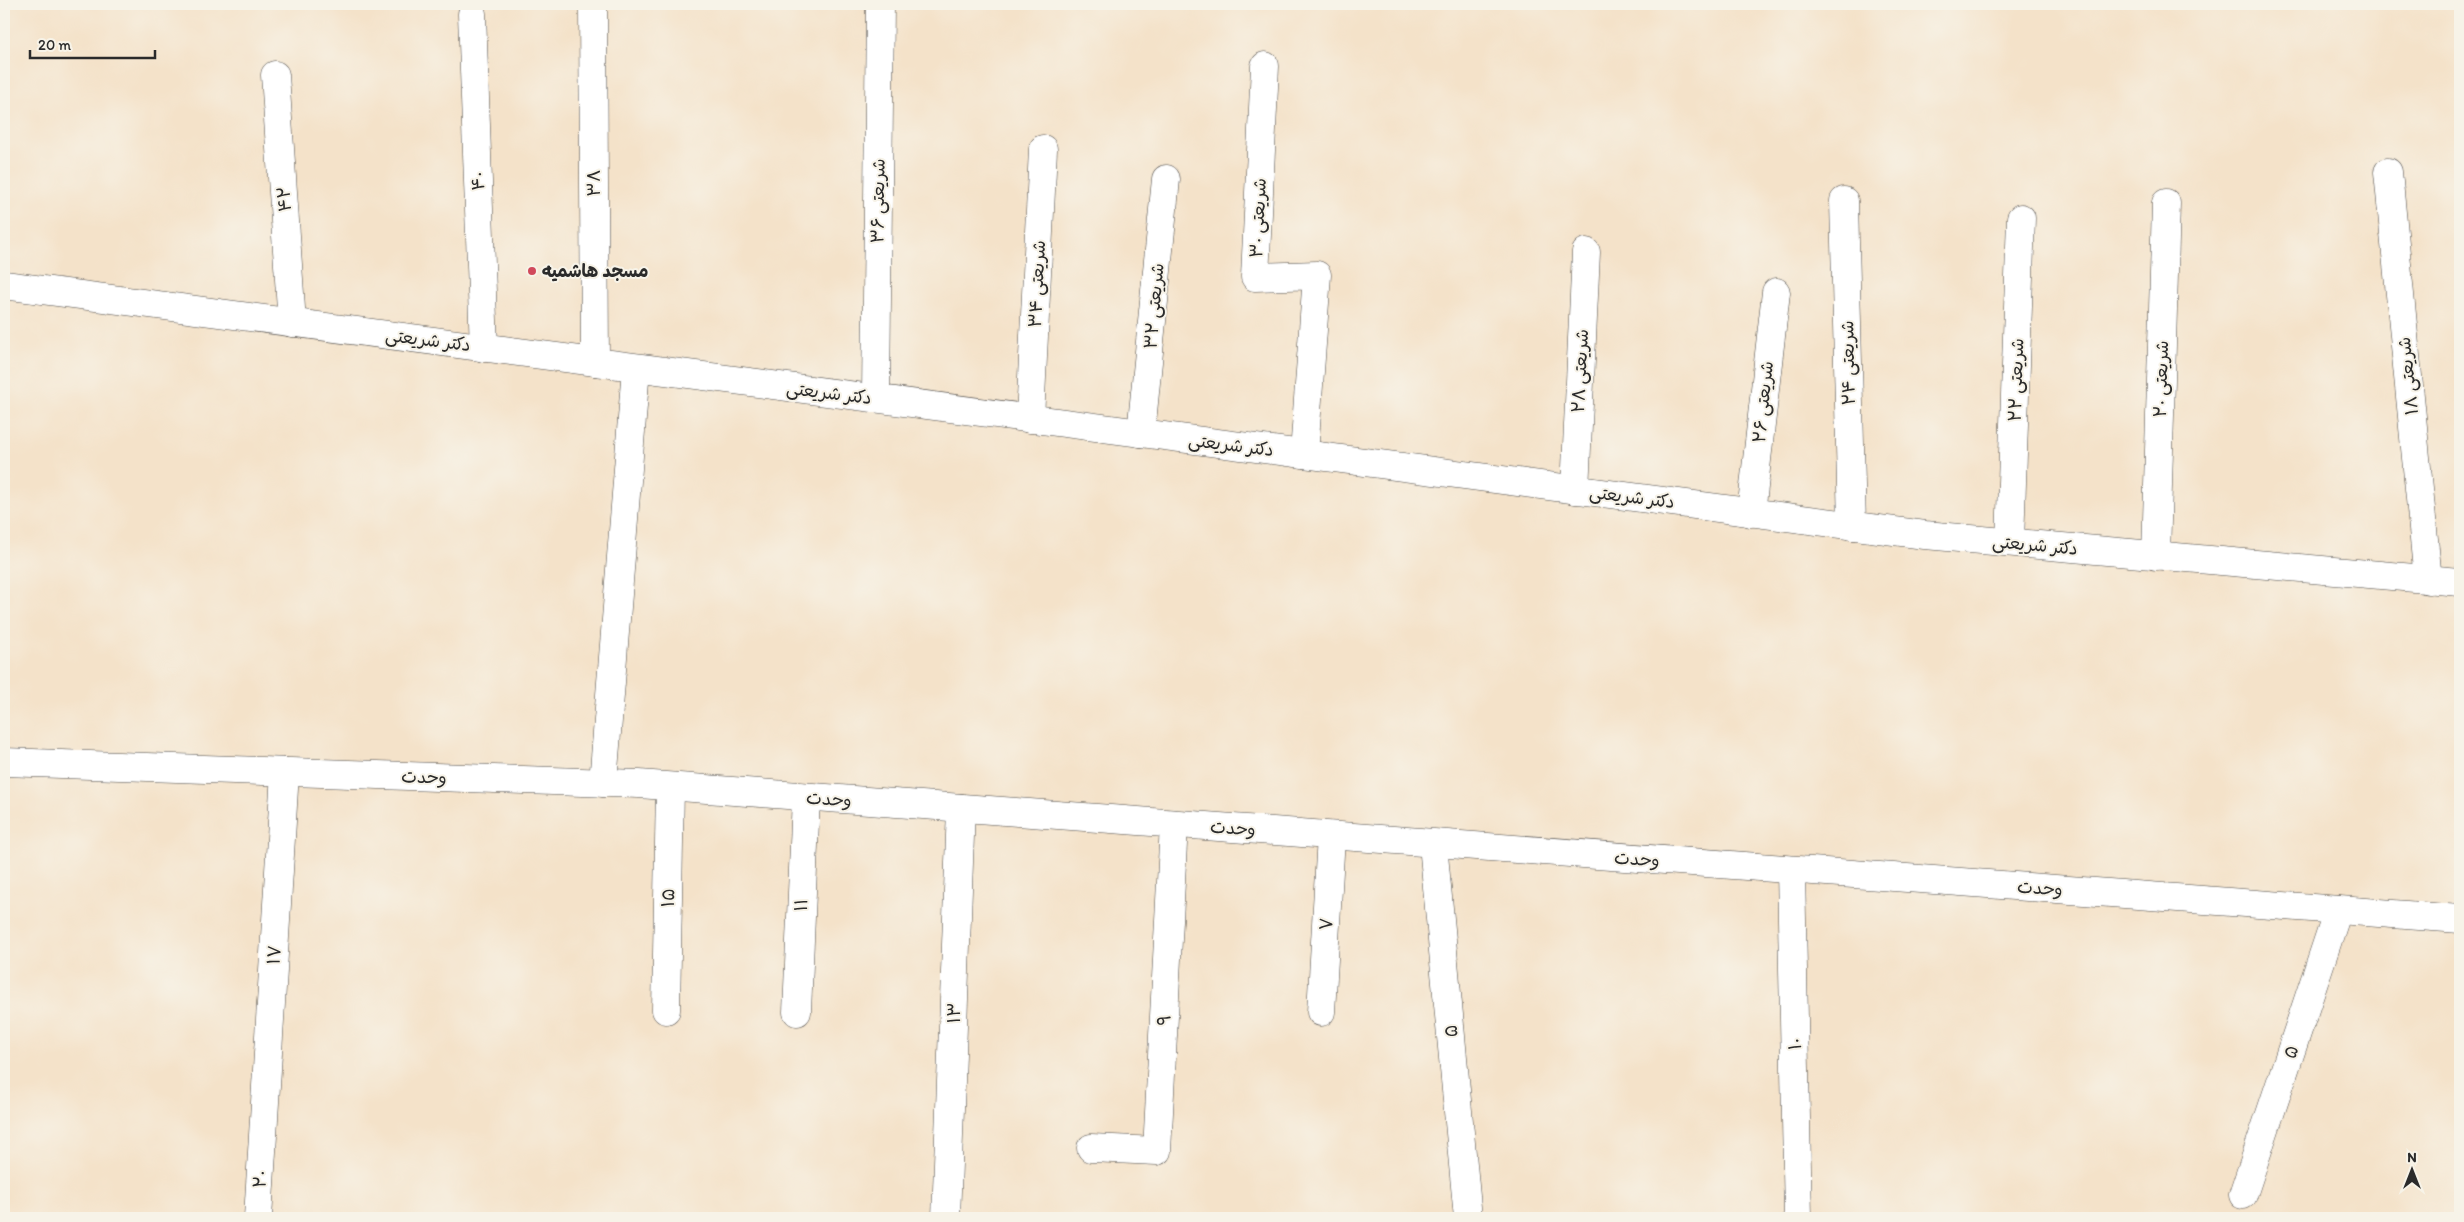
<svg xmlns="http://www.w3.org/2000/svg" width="2464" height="1222" font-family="Itim,'Playpen Sans Arabic',sans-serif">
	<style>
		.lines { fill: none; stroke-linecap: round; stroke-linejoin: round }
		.minor-casing { stroke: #494643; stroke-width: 29 }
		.tertiary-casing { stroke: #494643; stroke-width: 29 }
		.minor { stroke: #fff; stroke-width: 28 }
		.tertiary { stroke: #fff; stroke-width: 28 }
		.poi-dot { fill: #d1495b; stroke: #f7f3e8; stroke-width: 2 }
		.labels { text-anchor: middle; stroke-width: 4; stroke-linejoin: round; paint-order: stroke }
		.street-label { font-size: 18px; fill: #2b2b2b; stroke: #f7f3e8 }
		.poi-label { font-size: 18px; font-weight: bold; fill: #2b2b2b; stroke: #f7f3e8; text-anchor: start }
	</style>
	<rect width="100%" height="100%" fill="#f7f3e8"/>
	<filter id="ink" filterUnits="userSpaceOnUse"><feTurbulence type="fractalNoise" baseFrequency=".02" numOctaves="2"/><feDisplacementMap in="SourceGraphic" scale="10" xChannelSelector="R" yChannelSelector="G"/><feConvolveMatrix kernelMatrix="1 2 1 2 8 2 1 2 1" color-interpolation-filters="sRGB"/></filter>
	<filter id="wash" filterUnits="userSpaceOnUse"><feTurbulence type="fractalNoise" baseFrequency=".0096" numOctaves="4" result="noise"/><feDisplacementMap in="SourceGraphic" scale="20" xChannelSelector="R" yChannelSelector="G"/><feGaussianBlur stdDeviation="1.12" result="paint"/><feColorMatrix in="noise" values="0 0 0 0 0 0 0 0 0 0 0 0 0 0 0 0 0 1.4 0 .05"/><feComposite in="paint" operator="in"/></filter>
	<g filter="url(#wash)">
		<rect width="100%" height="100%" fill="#f4e2c9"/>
	</g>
	<g filter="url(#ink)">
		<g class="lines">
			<defs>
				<g id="minor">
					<polyline points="593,4 595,362"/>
					<polyline points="472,14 484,348"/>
					<polyline points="1265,66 1255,277 1317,275 1304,454"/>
					<polyline points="275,75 292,323"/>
					<polyline points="2388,172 2428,580"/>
					<polyline points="1844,201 1852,526"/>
					<polyline points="876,398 880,4"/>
					<polyline points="1030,419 1043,149"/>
					<polyline points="1141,433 1166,179"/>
					<polyline points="1575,490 1586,252"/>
					<polyline points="1751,513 1776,292"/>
					<polyline points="2010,542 2021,218"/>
					<polyline points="2156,556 2166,203"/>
					<polyline points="603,783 636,368"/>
					<polyline points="1433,844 1468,1218"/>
					<polyline points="1791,870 1798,1218"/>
					<polyline points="666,1010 670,787"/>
					<polyline points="797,1012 806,797"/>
					<polyline points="1321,1012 1331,836"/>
					<polyline points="1091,1148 1157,1151 1174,824"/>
					<polyline points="2243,1195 2338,910"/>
					<polyline points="258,1218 285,772"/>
					<polyline points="946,1218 961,808"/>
				</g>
				<g id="tertiary">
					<polyline points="4,285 1925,535 2460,582"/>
					<polyline points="4,762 639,784 2460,919"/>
				</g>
			</defs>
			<use href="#minor" class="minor-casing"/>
			<use href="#tertiary" class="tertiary-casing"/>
			<use href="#minor" class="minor"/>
			<use href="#tertiary" class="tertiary"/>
		</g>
	</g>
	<circle class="poi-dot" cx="532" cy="271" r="5"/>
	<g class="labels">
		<g class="street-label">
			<text transform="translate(478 181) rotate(-92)" y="6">۴۰</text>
			<text transform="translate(594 183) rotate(-90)" y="6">۳۸</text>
			<text transform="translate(284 199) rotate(-94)" y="6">۴۲</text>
			<text transform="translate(878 201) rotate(-89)" y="6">شریعتی ۳۶</text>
			<text transform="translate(1258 218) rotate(-87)" y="6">شریعتی ۳۰</text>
			<text transform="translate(1037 284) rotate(-87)" y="6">شریعتی ۳۴</text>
			<text transform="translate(1154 306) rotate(-85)" y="6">شریعتی ۳۲</text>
			<text transform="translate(428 340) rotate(7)" y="6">دکتر شریعتی</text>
			<text transform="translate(1848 363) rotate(-91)" y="6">شریعتی ۲۴</text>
			<text transform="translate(1580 371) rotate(-87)" y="6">شریعتی ۲۸</text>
			<text transform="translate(2408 376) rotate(-96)" y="6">شریعتی ۱۸</text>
			<text transform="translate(2161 379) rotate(-88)" y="6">شریعتی ۲۰</text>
			<text transform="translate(2016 380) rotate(-88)" y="6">شریعتی ۲۲</text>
			<text transform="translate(829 393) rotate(7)" y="6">دکتر شریعتی</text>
			<text transform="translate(1763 402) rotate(-84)" y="6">شریعتی ۲۶</text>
			<text transform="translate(1231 445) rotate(7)" y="6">دکتر شریعتی</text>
			<text transform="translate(1632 497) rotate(7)" y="6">دکتر شریعتی</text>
			<text transform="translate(2035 545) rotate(5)" y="6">دکتر شریعتی</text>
			<text transform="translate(424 777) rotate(2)" y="6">وحدت</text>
			<text transform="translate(829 799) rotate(4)" y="6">وحدت</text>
			<text transform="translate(1233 828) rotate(4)" y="6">وحدت</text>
			<text transform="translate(1637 859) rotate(4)" y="6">وحدت</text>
			<text transform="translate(2040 888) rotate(4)" y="6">وحدت</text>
			<text transform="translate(668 898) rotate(-89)" y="6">۱۵</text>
			<text transform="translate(801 905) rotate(-88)" y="6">۱۱</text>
			<text transform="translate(1326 924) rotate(-87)" y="6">۷</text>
			<text transform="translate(274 955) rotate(-86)" y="6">۱۷</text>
			<text transform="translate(954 1013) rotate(-88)" y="6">۱۳</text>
			<text transform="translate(1164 1020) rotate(-87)" y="6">۹</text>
			<text transform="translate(1451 1031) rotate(-95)" y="6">۵</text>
			<text transform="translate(1795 1044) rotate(-91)" y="6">۱۰</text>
			<text transform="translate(2291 1052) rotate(-72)" y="6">۵</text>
			<text transform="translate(260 1179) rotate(-86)" y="6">۲۰</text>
		</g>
		<g class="poi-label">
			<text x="542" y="277">مسجد هاشمیه</text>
		</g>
	</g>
	<rect width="2464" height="1222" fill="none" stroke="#f7f3e8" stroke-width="20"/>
	<g transform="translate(2412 1170)" stroke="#f7f3e8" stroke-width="4" paint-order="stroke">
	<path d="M0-4L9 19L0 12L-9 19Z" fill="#2b2b2b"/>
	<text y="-8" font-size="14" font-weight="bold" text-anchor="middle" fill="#2b2b2b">N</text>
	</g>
	<path d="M30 50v8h125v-8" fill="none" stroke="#2b2b2b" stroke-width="2.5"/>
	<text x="38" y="50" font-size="15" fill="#2b2b2b" stroke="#f7f3e8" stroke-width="4" paint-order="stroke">20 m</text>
</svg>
